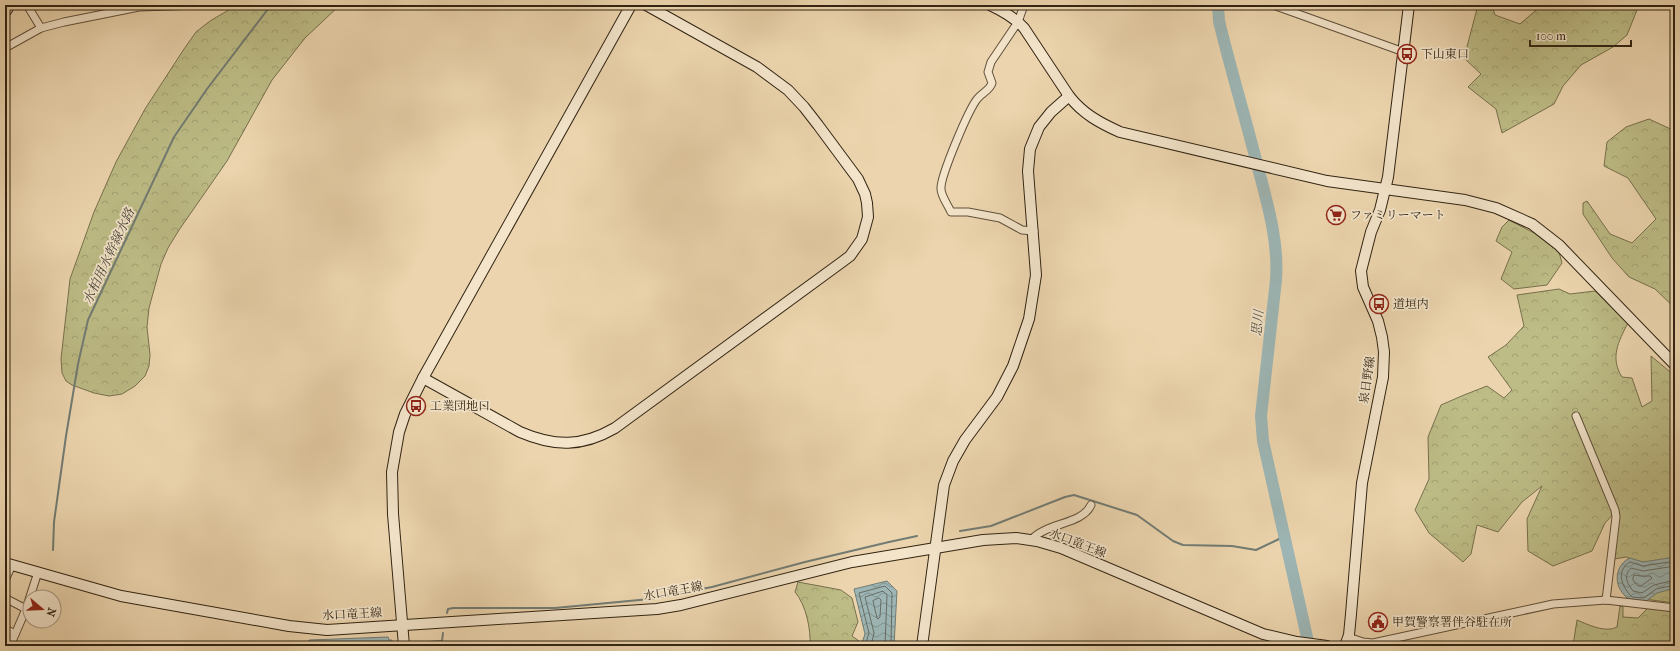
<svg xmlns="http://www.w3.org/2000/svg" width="1680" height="651" font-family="'IM FELL French Canon','Noto Serif JP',serif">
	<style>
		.forest { fill: url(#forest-crowns); stroke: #77704c }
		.water { fill: url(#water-waves); stroke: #727c74 }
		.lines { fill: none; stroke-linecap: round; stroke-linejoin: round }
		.shore { stroke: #676d64; stroke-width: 1 }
		.stream { stroke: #727c74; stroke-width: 2 }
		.river { stroke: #9db6b5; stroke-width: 12 }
		.street-casing { stroke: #60503a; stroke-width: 9 }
		.secondary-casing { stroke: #312413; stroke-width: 12 }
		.highway-casing { stroke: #312413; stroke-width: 15 }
		.street { stroke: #f3e4ca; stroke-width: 7 }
		.secondary { stroke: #f3e4ca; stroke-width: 10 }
		.highway { stroke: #ecd5ae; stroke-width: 13 }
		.labels { text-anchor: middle; stroke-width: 3.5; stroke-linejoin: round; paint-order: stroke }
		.poi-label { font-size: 12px; fill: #312413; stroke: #f3e4ca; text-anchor: start }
		.street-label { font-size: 12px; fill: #312413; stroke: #f3e4ca }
		.water-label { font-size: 13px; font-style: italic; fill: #4c483c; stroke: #f3e4ca }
	</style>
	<defs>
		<pattern id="forest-crowns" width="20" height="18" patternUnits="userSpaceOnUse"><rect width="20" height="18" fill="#bdbc86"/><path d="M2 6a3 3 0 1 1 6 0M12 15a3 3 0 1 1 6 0" fill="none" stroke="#a3a173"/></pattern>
		<pattern id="water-waves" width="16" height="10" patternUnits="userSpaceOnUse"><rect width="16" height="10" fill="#9db6b5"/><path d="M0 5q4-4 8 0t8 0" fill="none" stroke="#819492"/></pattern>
	</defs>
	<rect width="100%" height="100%" fill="#ecd5ae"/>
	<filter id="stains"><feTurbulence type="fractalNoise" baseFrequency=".005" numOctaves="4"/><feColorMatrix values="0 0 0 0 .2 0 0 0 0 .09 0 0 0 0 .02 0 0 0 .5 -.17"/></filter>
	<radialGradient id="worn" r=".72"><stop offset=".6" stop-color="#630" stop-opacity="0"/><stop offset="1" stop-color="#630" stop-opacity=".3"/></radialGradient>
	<g class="forest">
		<polygon points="237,5 340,5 305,38 272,80 227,161 179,230 168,248 161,264 149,308 147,327 150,355 149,366 145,376 135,386 122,394 109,396 94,393 72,385 66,381 62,373 61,359 70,279 94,212 116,162 145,109 184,49 196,32 210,21"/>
		<polygon points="1478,5 1492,5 1495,15 1520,24 1542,5 1639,5 1627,35 1613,47 1581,65 1563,86 1554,104 1502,133 1496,109 1468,87 1481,74 1464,58"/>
		<polygon points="1649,119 1675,131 1675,308 1655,289 1629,277 1612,258 1583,214 1583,203 1587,201 1610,234 1632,243 1656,219 1628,178 1604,166 1607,142 1626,127"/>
		<polygon points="1509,220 1534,233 1559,252 1562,263 1547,285 1514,289 1501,279 1512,252 1496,241 1502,227"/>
		<path d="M 1559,289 L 1570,294 L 1595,291 L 1628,323 C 1618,342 1610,358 1622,377 L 1632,378 L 1642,407 L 1652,401 L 1651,356 L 1675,376 L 1675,560 L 1644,564 L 1626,557 L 1614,559 L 1618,509 L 1605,523 L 1592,551 L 1553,566 L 1528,551 L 1527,519 L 1542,486 L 1522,502 L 1498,532 L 1477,525 L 1471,554 L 1463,562 L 1429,533 L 1415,510 L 1429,479 L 1428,437 L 1441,405 L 1464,395 L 1487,386 L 1504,398 L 1512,390 L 1488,357 L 1506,345 L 1524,326 L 1517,295 Z"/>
		<path d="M 798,582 L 841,590 L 852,598 L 858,622 L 852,636 L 859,641 L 855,646 L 810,646 C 811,629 806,605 795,592 Z"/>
		<polygon points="1675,585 1675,603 1644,599 1657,591 1674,589"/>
		<path d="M 1620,606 L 1623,607 L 1623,617 L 1638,618 L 1648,608 L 1675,612 L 1675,646 L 1573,646 L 1577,620 C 1589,625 1605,633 1617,627 Z"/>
	</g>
	<g class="water">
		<path d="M 1675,557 L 1675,588 L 1657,593 L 1645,602 L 1629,600 C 1625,596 1619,590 1618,584 C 1615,574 1620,562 1630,558 L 1643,562 Z"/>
		<polygon points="887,581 897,591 894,646 861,646 865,634 854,589"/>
		<polygon points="388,637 389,640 392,640 392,646 309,646 309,640"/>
	</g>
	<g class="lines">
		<g class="shore">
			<path d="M 1675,561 L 1643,566 L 1630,562 C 1615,571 1622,587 1632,597 L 1644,598 L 1656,589 L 1675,585"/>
			<path d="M 1675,566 L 1643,571 L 1631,568 C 1623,576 1627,583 1633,591 L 1642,593 L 1654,585 L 1675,580"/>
			<polygon points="1634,575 1641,576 1650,576 1652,578 1641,586 1638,586 1633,580"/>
			<polygon points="879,598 881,600 880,617 878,619 877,618 873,601"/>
			<polyline points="313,646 315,644 385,642 388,646"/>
			<polyline points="865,646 869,633 859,593 885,586 892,593 891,646"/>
			<polyline points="871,646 874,633 865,597 883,591 887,595 885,646"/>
		</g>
		<g class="stream">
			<polyline points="960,531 991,526 1065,497 1074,495 1137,515 1173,541 1183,545 1232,546 1256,550 1279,539 1283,530"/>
			<polyline points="53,550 54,522 66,436 78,364 88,320 174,137 207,89 271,5"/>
			<polyline points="447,613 448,609 453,608 555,608 650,599 712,587 805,562 889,542 917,536"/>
			<polyline points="415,643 442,641 443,633"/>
		</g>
		<path class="river" d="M 1218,5 L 1219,21 C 1230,67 1244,113 1256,160 C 1266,199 1279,239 1276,280 L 1261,416 L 1263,441 L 1309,646"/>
		<defs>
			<g id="street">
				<polyline points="27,5 41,28"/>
				<path d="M 1024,5 L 1018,22 L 991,62 L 988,72 L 992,83 C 990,90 982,93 978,98 C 969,108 940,177 941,189 C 941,196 948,205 951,212 L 968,212 L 1000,218 L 1022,230 L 1034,231"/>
				<polyline points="1273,5 1404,52"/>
				<polyline points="5,48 41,28 64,22 139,7 198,5"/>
				<polyline points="1576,416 1615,510 1616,517 1606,600"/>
				<path d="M 1031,540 C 1047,522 1082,525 1091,505"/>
				<polyline points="5,580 12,565"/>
				<polyline points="5,598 26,609"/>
				<polyline points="5,629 15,634"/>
				<polyline points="1348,637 1363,642 1373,643 1553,604 1606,600 1675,608"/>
				<polyline points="10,646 26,609 38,572"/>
			</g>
			<g id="secondary">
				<path d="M 990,5 C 1003,11 1015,18 1024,28 L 1069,96 C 1083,114 1100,123 1120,132 L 1327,181 L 1465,200 L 1496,208 L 1532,224 L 1559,245 L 1675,365"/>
				<path d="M 423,378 L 520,432 C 555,447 582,447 615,428 L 842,262 L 850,256 L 862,239 L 868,217 L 867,203 L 865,194 L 858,179 L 818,125 L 804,107 L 788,90 L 757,67 L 646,5"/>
				<polyline points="5,563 121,596 289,626 327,630 657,609 681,605 852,562 983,540 1016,538 1037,541 1061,548 1263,634 1297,642 1327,646"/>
				<polyline points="404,646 393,514 392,472 399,432 405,414 423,378 631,5"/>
				<polyline points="922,646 944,485 953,461 965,440 997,397 1013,366 1029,319 1036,275 1028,171 1030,149 1039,127 1051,112 1069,96"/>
				<polyline points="1345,646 1349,635 1351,614 1362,483 1383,377 1384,352 1382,337 1378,321 1363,287 1361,271 1371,232 1380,210 1388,177 1409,5"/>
			</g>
			<polyline id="highway" points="5,10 8,5"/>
		</defs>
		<use href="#street" class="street-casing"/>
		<use href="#secondary" class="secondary-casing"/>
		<use href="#highway" class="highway-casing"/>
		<use href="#street" class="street"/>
		<use href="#secondary" class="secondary"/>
		<use href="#highway" class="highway"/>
	</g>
	<defs>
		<symbol id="bus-ring" viewBox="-11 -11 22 22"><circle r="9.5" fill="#f3e4ca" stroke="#8f2418" stroke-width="1.5"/><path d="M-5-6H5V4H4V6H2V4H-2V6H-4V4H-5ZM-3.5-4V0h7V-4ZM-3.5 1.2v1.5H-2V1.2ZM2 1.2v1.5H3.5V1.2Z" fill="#8f2418"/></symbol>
		<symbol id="supermarket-ring" viewBox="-11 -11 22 22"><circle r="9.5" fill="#f3e4ca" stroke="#8f2418" stroke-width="1.5"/><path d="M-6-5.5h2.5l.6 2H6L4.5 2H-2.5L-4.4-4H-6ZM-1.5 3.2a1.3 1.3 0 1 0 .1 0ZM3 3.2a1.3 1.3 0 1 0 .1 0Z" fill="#8f2418"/></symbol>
		<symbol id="civic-ring" viewBox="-11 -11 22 22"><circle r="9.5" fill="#f3e4ca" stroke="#8f2418" stroke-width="1.5"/><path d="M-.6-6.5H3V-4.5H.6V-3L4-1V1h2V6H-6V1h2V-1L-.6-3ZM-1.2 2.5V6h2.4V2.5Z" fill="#8f2418"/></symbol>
	</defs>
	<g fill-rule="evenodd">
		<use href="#bus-ring" x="1396" y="43" width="22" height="22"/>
		<use href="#supermarket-ring" x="1325" y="204" width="22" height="22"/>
		<use href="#bus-ring" x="1368" y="293" width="22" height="22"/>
		<use href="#bus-ring" x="405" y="395" width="22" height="22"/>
		<use href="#civic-ring" x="1367" y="611" width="22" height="22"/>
	</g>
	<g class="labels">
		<g class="poi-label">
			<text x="1421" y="58">下山東口</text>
			<text x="1350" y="219">ファミリーマート</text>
			<text x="1393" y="308">道垣内</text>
			<text x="430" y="410">工業団地口</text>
			<text x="1392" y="626">甲賀警察署伴谷駐在所</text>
		</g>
		<g class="street-label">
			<text transform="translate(1367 380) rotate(-82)" y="4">泉日野線</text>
			<text transform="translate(1078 543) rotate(21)" y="4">水口竜王線</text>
			<text transform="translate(673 591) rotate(-10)" y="4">水口竜王線</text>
			<text transform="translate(352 614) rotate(-3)" y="4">水口竜王線</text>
		</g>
		<g class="water-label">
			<text transform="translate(108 256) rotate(-65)" y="5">水柏用水幹線水路</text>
			<text transform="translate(1257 323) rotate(-84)" y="5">思川</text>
		</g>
	</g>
	<rect width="1680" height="651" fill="none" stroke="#ecd5ae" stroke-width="20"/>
	<rect x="6" y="6" width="1668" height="639" fill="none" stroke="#312413" stroke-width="2"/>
	<rect x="10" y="10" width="1660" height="631" fill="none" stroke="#312413"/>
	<g transform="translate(42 609) rotate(109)"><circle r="19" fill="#f3e4ca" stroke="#a59781"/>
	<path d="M0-3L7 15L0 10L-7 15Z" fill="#8f2418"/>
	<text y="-6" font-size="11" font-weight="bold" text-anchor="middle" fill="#312413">N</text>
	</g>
	<path d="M1530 40v6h101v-6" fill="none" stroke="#312413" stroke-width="2"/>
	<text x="1536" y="40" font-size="12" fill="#312413" stroke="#f3e4ca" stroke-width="3" paint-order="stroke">100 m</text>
	<rect width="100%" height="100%" filter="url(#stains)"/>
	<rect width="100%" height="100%" fill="url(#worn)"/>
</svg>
